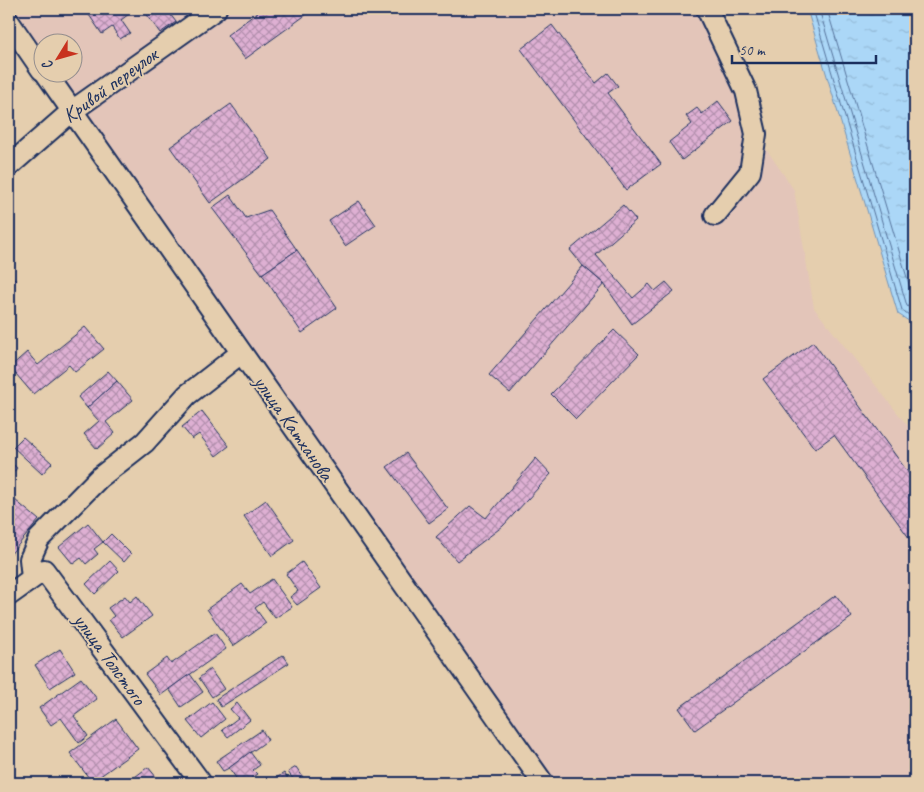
<svg xmlns="http://www.w3.org/2000/svg" width="924" height="792" font-family="Caveat,sans-serif">
	<style>
		.built { fill: #e3c5b9 }
		.water { fill: url(#water-ripples); stroke: #7194ba }
		.lines { fill: none; stroke-linecap: round; stroke-linejoin: round }
		.shore { stroke: #55729b; stroke-width: 1 }
		.building { fill: url(#building-cross-hatch); stroke: #1b2f5e }
		.minor-casing { stroke: #1b2f5e; stroke-width: 24 }
		.minor { stroke: #e5ceae; stroke-width: 20 }
		.labels { text-anchor: middle; stroke-width: 4; stroke-linejoin: round; paint-order: stroke }
		.street-label { font-size: 21px; fill: #1b2f5e; stroke: #e5ceae }
	</style>
	<defs>
		<pattern id="water-ripples" width="26" height="14" patternUnits="userSpaceOnUse" patternTransform="scale(1.25)"><rect width="26" height="14" fill="#abd7f7"/><path d="M2 4q2-2 4 0t4 0M15 11q2-2 4 0t4 0" fill="none" stroke="#93b9d6"/></pattern>
		<pattern id="building-cross-hatch" width="8" height="8" patternUnits="userSpaceOnUse" patternTransform="scale(1.25)"><rect width="8" height="8" fill="#deb0d3"/><path d="M0 0l8 8M0 8l8-8" fill="none" stroke="#b390ae"/></pattern>
	</defs>
	<rect width="100%" height="100%" fill="#e5ceae"/>
	<filter id="ink" filterUnits="userSpaceOnUse"><feTurbulence type="fractalNoise" baseFrequency=".02" numOctaves="2"/><feDisplacementMap in="SourceGraphic" scale="10" xChannelSelector="R" yChannelSelector="G"/><feConvolveMatrix kernelMatrix="1 2 1 2 8 2 1 2 1" color-interpolation-filters="sRGB"/></filter>
	<g filter="url(#ink)">
		<polygon class="built" points="9,9 707,9 756,134 794,190 814,308 915,435 915,783 543,783 45,73 72,72 72,42 42,42 42,70 9,22"/>
		<polygon class="water" points="807,9 915,9 915,325 898,314"/>
		<g class="lines">
			<g class="shore">
				<polyline points="813,9 902,310 915,319"/>
				<polyline points="819,9 907,306 915,312"/>
				<polyline points="827,9 914,301 915,303"/>
			</g>
		</g>
		<g class="building">
			<polygon points="85,9 131,9 133,11 121,20 130,33 120,39 112,27 102,34"/>
			<polygon points="143,9 178,9 170,14 176,22 160,33"/>
			<polygon points="262,9 314,9 245,59 227,35"/>
			<polygon points="552,25 596,83 608,73 618,86 608,93 661,164 626,190 521,49"/>
			<polygon points="718,101 733,121 682,160 669,142 692,124 686,116 697,108 702,114"/>
			<polygon points="231,104 271,159 210,203 170,147"/>
			<polygon points="230,195 246,218 269,210 297,250 262,274 212,208"/>
			<polygon points="359,201 376,225 345,246 329,221"/>
			<polygon points="623,205 636,220 596,255 633,298 649,284 655,291 666,282 674,291 632,324 604,284 583,266 570,250"/>
			<polygon points="297,250 337,308 302,333 262,274"/>
			<polygon points="583,266 604,284 510,393 489,375"/>
			<polygon points="9,271 16,281 9,287"/>
			<polygon points="85,327 104,349 75,372 69,365 33,394 10,367 27,352 38,365"/>
			<polygon points="614,330 639,354 576,419 551,394"/>
			<polygon points="813,342 915,482 915,546 834,435 815,449 763,379"/>
			<polygon points="108,371 117,381 87,408 78,397"/>
			<polygon points="117,381 133,400 106,422 115,433 97,449 84,434 99,421 87,408"/>
			<polygon points="202,411 229,446 216,456 199,434 192,439 182,427"/>
			<polygon points="23,437 52,463 42,474 13,447"/>
			<polygon points="406,453 448,509 429,523 387,467"/>
			<polygon points="536,458 551,474 503,526 457,561 436,537 470,506 486,518"/>
			<polygon points="9,461 17,468 9,478"/>
			<polygon points="9,495 39,520 9,556 9,538 15,531 10,528 15,520 9,515"/>
			<polygon points="266,500 294,540 272,556 244,516"/>
			<polygon points="88,523 103,542 94,549 98,554 86,564 81,558 73,564 59,547"/>
			<polygon points="111,534 131,554 124,562 103,542"/>
			<polygon points="110,561 119,571 95,594 86,584"/>
			<polygon points="302,562 321,588 297,605 290,597 298,591 286,574"/>
			<polygon points="272,579 292,607 275,618 263,602 255,608 266,623 233,646 207,609 242,584 250,594"/>
			<polygon points="836,595 852,617 695,730 679,708"/>
			<polygon points="125,596 130,602 137,596 152,616 123,637 109,620 114,616 108,608"/>
			<polygon points="215,633 226,649 161,695 145,674 167,658 171,664"/>
			<polygon points="60,649 75,672 50,688 35,665"/>
			<polygon points="283,655 289,663 221,707 216,699"/>
			<polygon points="210,669 224,689 212,697 199,678"/>
			<polygon points="190,674 203,692 181,707 169,689"/>
			<polygon points="81,678 97,699 74,716 88,736 79,743 61,718 51,725 39,708"/>
			<polygon points="212,702 225,719 201,738 187,721"/>
			<polygon points="237,703 250,720 228,737 222,730 238,718 230,709"/>
			<polygon points="116,719 138,749 92,782 70,753"/>
			<polygon points="262,730 268,740 229,768 223,771 216,761"/>
			<polygon points="250,752 260,765 253,770 257,774 246,782 243,778 238,781 229,768"/>
			<polygon points="148,767 161,783 127,783"/>
			<polygon points="296,767 307,783 296,783 288,772"/>
			<polygon points="284,773 291,783 269,783"/>
		</g>
		<g class="lines">
			<defs>
				<g id="minor">
					<polyline points="707,9 746,91 756,134 750,172 715,215"/>
					<polyline points="9,22 42,70"/>
					<polyline points="45,72 543,783"/>
					<polyline points="9,166 72,111 216,9"/>
					<polyline points="32,578 30,559 39,539 99,478 145,442 187,395 241,353"/>
					<polyline points="9,595 44,570 201,783"/>
				</g>
			</defs>
			<use href="#minor" class="minor-casing"/>
			<use href="#minor" class="minor"/>
		</g>
	</g>
	<g class="labels">
		<g class="street-label">
			<text transform="translate(110 85) rotate(-36)" y="7">Кривой переулок</text>
			<text transform="translate(294 428) rotate(55)" y="7">улица Катханова</text>
			<text transform="translate(110 659) rotate(54)" y="7">улица Толстого</text>
		</g>
	</g>
	<rect width="924" height="792" fill="none" stroke="#e5ceae" stroke-width="30"/>
	<rect x="15" y="15" width="894" height="762" fill="none" stroke="#1b2f5e" stroke-width="2" filter="url(#ink)"/>
	<g transform="translate(58 58) rotate(233)"><circle r="24" fill="#e5ceae" stroke="#948e8e"/>
	<path d="M0-4L9 19L0 12L-9 19Z" fill="#c8321e"/>
	<text y="-8" font-size="14" font-weight="bold" text-anchor="middle" fill="#1b2f5e">С</text>
	</g>
	<path d="M732 55v8h144v-8" fill="none" stroke="#1b2f5e" stroke-width="2.5"/>
	<text x="739" y="55" font-size="15" fill="#1b2f5e" stroke="#e5ceae" stroke-width="4" paint-order="stroke">50 m</text>
</svg>
